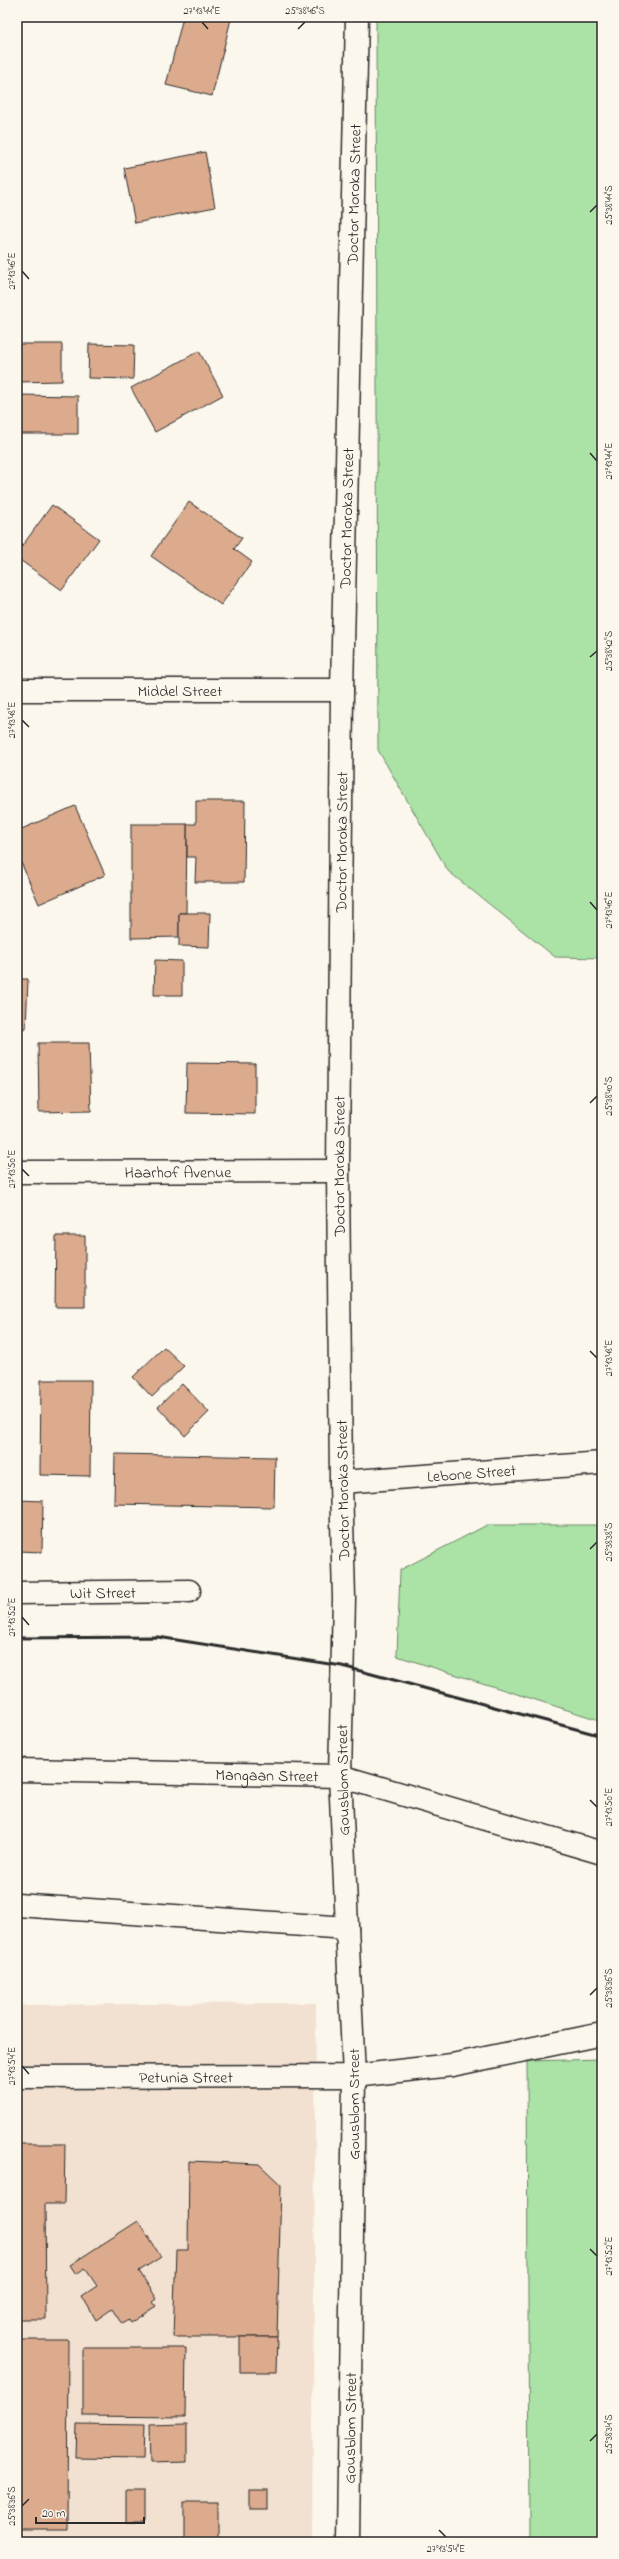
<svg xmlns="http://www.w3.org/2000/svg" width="619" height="2559" font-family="'Indie Flower',sans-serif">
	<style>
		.built { fill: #f2e0d0 }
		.green { fill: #abe2a5; stroke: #6b8668 }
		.building { fill: #dcab8e; stroke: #2b2b2b }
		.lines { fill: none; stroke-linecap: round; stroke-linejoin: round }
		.street-casing { stroke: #2b2b2b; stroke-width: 25 }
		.secondary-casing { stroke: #2b2b2b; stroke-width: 25 }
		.street { stroke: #fbf7ec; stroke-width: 22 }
		.secondary { stroke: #fbf7ec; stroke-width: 22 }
		.rail { stroke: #2b2b2b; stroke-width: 3 }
		.ticks { fill: none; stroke: #2b2b2b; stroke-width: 1.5 }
		.labels { text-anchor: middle; stroke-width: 3.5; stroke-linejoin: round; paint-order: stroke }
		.street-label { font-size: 16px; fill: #2b2b2b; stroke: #fbf7ec }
		.neatline { fill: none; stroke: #2b2b2b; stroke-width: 1.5 }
		.ticks-label { font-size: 10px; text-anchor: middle; fill: #2b2b2b }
	</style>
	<rect width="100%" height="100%" fill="#fbf7ec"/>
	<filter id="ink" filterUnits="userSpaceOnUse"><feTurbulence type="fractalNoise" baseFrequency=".025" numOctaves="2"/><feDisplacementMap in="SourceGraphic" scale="8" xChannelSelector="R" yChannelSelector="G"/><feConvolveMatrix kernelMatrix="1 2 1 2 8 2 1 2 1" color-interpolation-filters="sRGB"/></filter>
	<g filter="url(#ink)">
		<polygon class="built" points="316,2003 312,2542 17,2542 17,2005"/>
		<g class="green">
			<polygon points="376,17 602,17 602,958 555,957 448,871 378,750"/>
			<polygon points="487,1525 602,1525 602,1721 397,1656 400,1570"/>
			<polygon points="602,2059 602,2542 529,2542 527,2061"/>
		</g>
		<g class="building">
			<polygon points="183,17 220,17 231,19 212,96 166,85"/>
			<polygon points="205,152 215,207 135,223 124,168"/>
			<polygon points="17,344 62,344 62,381 17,382"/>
			<polygon points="89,344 134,345 133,379 88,378"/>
			<polygon points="199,351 223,395 155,432 131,388"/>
			<polygon points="17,395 78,396 78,434 17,434"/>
			<polygon points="189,502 242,538 234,549 252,562 221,605 151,556"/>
			<polygon points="52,505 99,539 62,590 17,558 17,553"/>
			<polygon points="196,801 245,801 244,882 195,882 196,857 187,857 187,824 196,824"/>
			<polygon points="75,806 105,875 39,904 17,853 17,831"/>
			<polygon points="131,824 187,824 186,913 179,913 179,937 131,938"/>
			<polygon points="179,913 210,913 209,947 179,946"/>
			<polygon points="155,960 182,961 182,995 154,995"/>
			<polygon points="17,979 28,979 26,1029 17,1029"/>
			<polygon points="38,1043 89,1043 91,1111 39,1112"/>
			<polygon points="187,1063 255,1064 255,1114 186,1113"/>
			<polygon points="56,1236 85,1236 85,1307 55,1307"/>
			<polygon points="164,1347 184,1366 152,1397 133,1377"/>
			<polygon points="41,1380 91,1380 90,1476 40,1475"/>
			<polygon points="182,1384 209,1412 185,1436 158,1407"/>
			<polygon points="115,1454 275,1457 274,1507 114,1504"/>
			<polygon points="17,1500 43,1501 42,1552 17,1551"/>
			<polygon points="17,2144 65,2144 64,2204 45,2204 46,2319 17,2319"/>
			<polygon points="189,2161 259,2164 281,2185 277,2337 173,2337 176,2250 188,2250"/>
			<polygon points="138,2221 161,2257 139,2271 157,2299 153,2302 156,2306 130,2323 128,2320 122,2324 112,2309 96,2320 82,2296 97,2286 85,2268 76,2274 70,2265"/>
			<polygon points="240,2337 277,2337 276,2372 240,2372"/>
			<polygon points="17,2340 68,2340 67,2529 17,2529"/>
			<polygon points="83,2348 186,2348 185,2417 83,2416"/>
			<polygon points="77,2424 144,2425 143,2459 76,2458"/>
			<polygon points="187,2424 187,2462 150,2463 149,2425"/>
			<rect x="126" y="2490" width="19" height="32"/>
			<rect x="250" y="2490" width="18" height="20"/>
			<rect x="184" y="2503" width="34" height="35"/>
		</g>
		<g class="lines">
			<defs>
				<g id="street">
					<path id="s1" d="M 17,690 L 342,690"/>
					<path id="s2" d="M 17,1172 L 338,1171"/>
					<path id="s3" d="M 341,1482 L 338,1171 L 342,690 L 357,17"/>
					<path id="s4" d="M 17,1593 L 189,1591"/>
					<polyline points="17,1905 347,1928"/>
					<path id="s5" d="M 17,2077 L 354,2076 L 452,2065 L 602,2034"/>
					<path id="s6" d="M 348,2542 L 354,2076 L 340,1776 L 602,1853"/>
				</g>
				<g id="secondary">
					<path id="s7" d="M 17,1770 L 340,1776 L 344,1598 L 341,1482 L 602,1463"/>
				</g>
			</defs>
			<use href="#street" class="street-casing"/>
			<use href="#secondary" class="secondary-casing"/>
			<use href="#street" class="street"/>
			<use href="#secondary" class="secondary"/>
			<polyline class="rail" points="17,1638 158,1637 342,1666 602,1736"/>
		</g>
	</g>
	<path class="ticks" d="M 202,22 L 208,29M 298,29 L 305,22M 590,212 L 597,205M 22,271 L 29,279M 590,453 L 597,461M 590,657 L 597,651M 22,720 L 29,727M 590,902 L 597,910M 590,1103 L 597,1096M 22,1169 L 29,1176M 590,1351 L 597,1358M 590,1549 L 597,1542M 22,1617 L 29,1625M 590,1800 L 597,1807M 590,1995 L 597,1988M 22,2066 L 29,2074M 590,2249 L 597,2256M 590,2441 L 597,2434M 22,2506 L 29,2499M 439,2530 L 446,2537"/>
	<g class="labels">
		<g class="street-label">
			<text dy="6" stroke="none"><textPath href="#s3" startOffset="1288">Doctor Moroka Street</textPath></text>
			<text dy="6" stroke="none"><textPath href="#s3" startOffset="964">Doctor Moroka Street</textPath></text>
			<text dy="6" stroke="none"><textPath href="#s1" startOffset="163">Middel Street</textPath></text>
			<text dy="6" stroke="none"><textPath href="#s3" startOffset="640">Doctor Moroka Street</textPath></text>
			<text dy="6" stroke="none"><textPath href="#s3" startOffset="316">Doctor Moroka Street</textPath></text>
			<text dy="6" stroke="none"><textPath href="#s2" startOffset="161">Haarhof Avenue</textPath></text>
			<text dy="6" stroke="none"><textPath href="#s7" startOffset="748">Lebone Street</textPath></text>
			<text transform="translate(342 1490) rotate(-91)" y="6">Doctor Moroka Street</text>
			<text dy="6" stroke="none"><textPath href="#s4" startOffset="86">Wit Street</textPath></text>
			<text dy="6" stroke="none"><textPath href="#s7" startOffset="250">Mangaan Street</textPath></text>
			<text transform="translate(342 1780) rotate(-91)" y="6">Gousblom Street</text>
			<text dy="6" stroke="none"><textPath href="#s5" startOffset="169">Petunia Street</textPath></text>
			<text transform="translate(353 2104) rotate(-90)" y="6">Gousblom Street</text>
			<text dy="6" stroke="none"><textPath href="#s6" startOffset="114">Gousblom Street</textPath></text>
		</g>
	</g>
	<rect width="619" height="2559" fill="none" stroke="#fbf7ec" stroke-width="44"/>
	<path d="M36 2517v6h108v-6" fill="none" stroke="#2b2b2b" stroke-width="2"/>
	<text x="42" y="2517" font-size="12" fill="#2b2b2b" stroke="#fbf7ec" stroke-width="3" paint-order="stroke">20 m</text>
	<rect x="22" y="22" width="575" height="2515" class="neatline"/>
	<g class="ticks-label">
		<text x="202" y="14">27°13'44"E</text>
		<text x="305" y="14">25°38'46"S</text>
		<text transform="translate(608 205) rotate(-90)" y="4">25°38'44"S</text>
		<text transform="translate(11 271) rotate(-90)" y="4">27°13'46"E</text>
		<text transform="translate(608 461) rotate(-90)" y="4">27°13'44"E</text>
		<text transform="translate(608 651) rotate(-90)" y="4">25°38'42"S</text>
		<text transform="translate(11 720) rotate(-90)" y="4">27°13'48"E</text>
		<text transform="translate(608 910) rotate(-90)" y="4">27°13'46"E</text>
		<text transform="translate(608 1096) rotate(-90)" y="4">25°38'40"S</text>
		<text transform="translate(11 1169) rotate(-90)" y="4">27°13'50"E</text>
		<text transform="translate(608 1358) rotate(-90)" y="4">27°13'48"E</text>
		<text transform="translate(608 1542) rotate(-90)" y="4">25°38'38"S</text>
		<text transform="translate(11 1617) rotate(-90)" y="4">27°13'52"E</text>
		<text transform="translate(608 1807) rotate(-90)" y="4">27°13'50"E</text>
		<text transform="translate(608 1988) rotate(-90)" y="4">25°38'36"S</text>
		<text transform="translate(11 2066) rotate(-90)" y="4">27°13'54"E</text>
		<text transform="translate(608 2256) rotate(-90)" y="4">27°13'52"E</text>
		<text transform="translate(608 2434) rotate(-90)" y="4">25°38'34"S</text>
		<text transform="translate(11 2506) rotate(-90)" y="4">25°38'36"S</text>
		<text x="446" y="2552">27°13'54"E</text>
	</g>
</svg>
